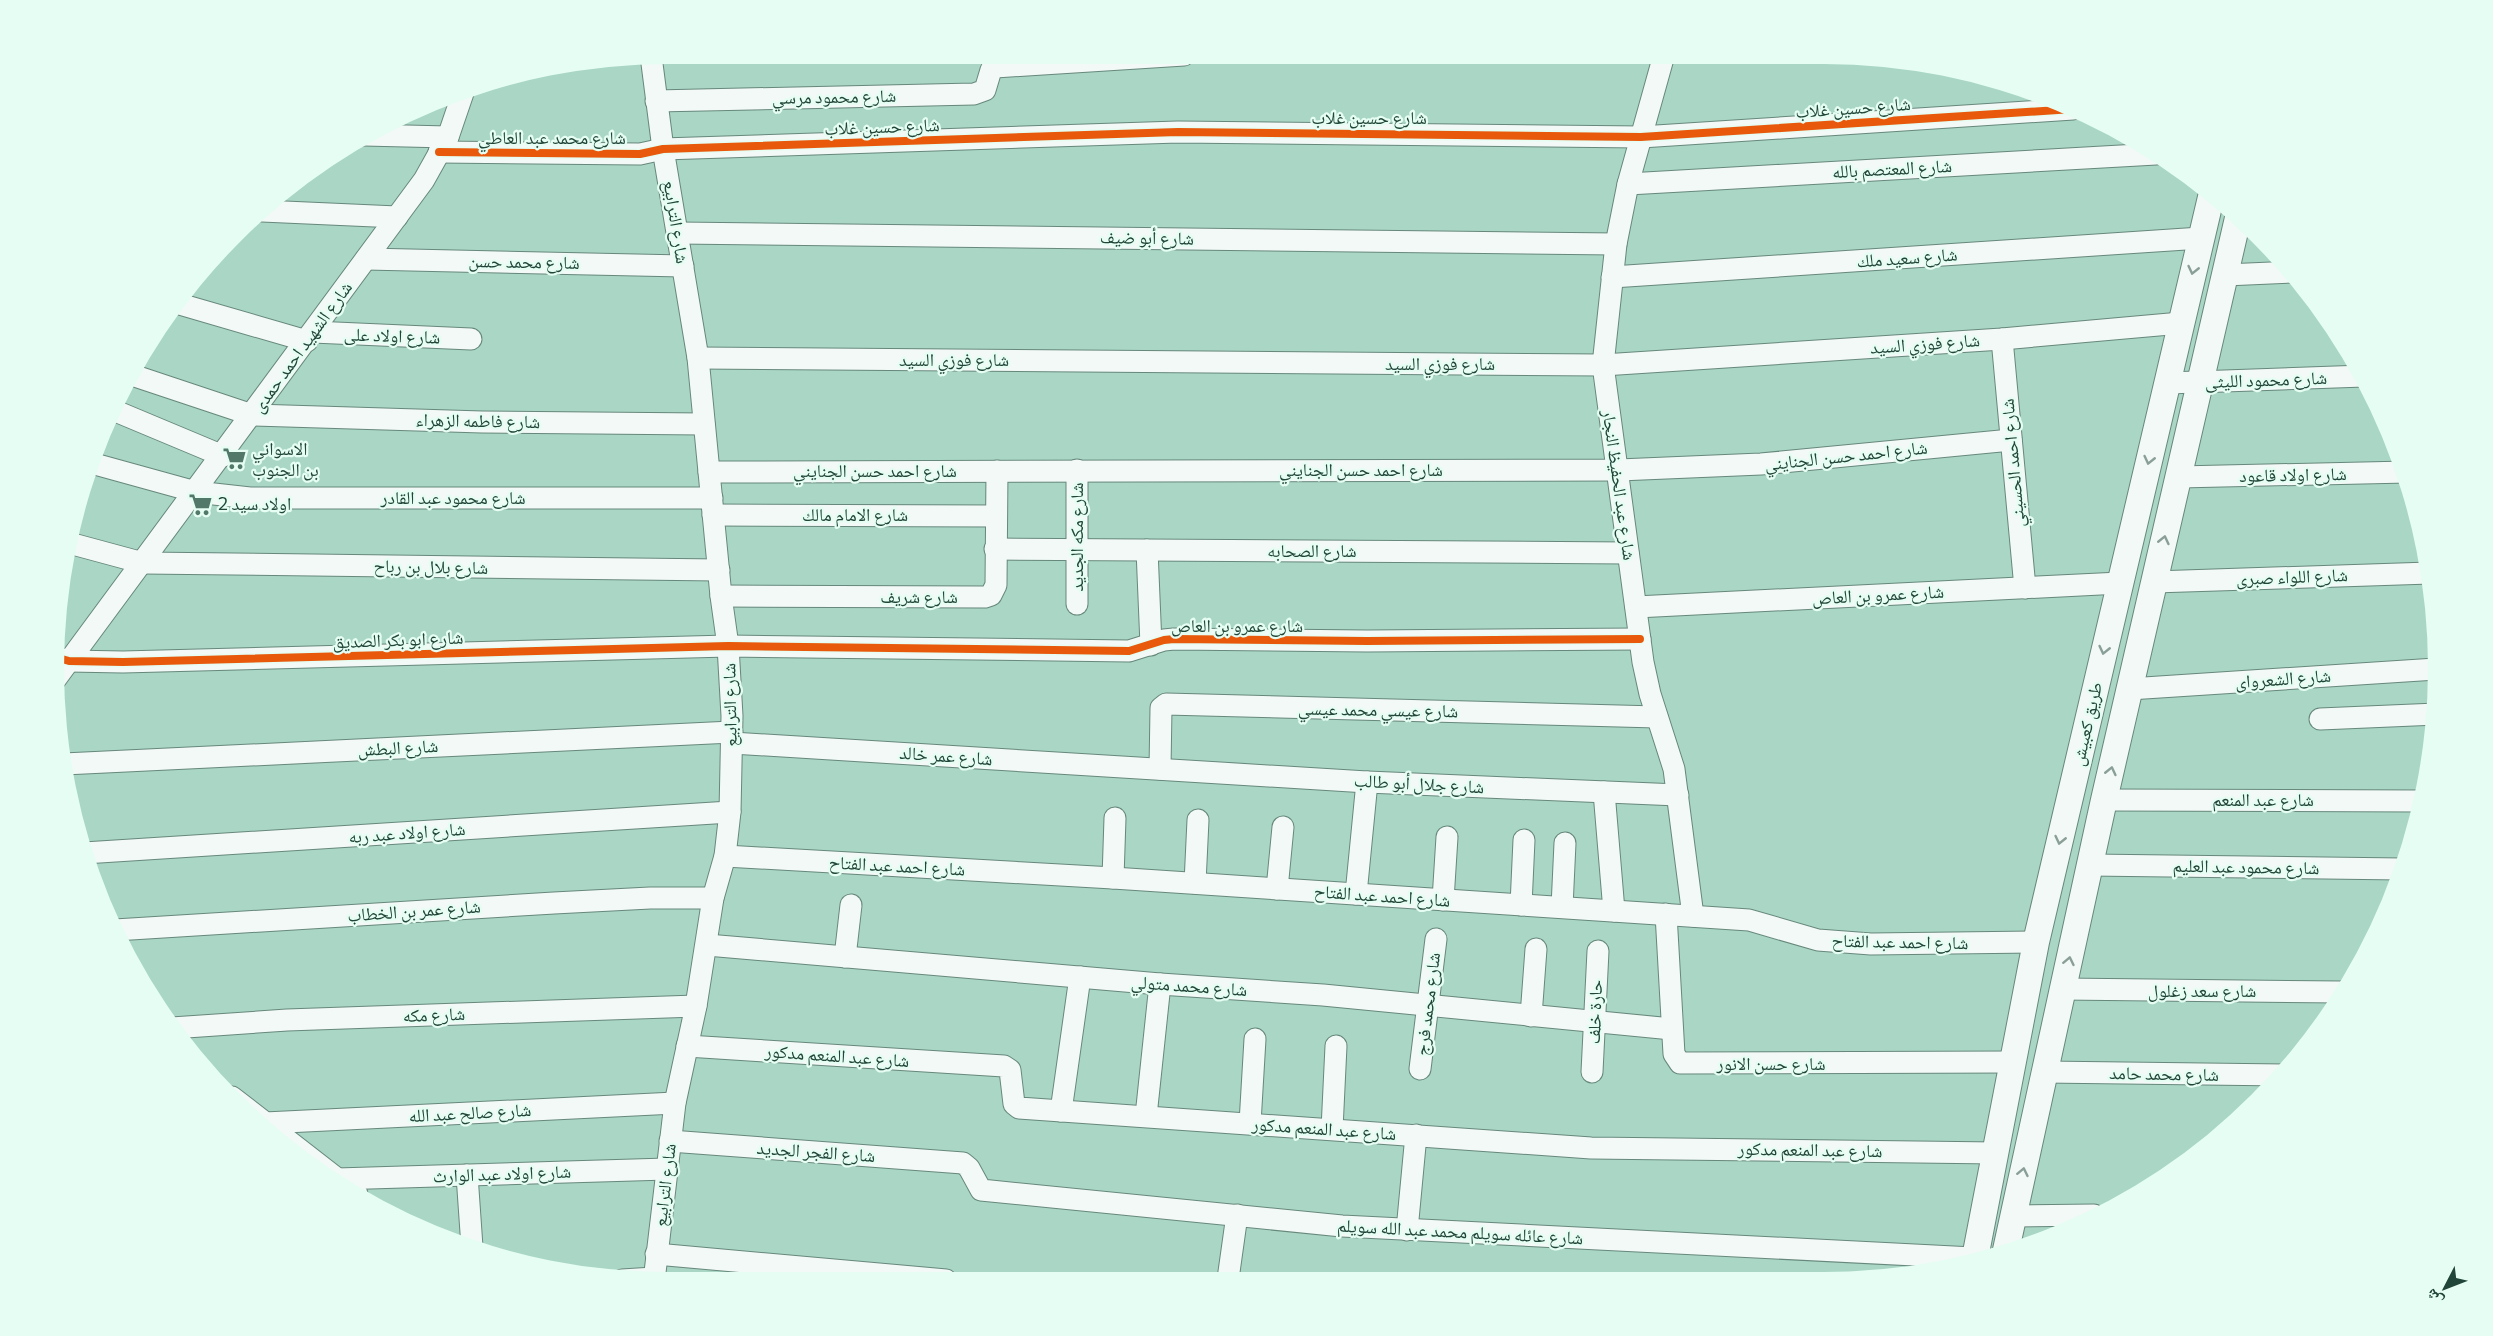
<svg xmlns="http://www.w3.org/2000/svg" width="2493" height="1336" font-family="Commissioner,'Noto Naskh Arabic',sans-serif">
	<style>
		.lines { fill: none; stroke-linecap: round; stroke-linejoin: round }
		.minor-casing { stroke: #67887c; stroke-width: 23 }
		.tertiary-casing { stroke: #67887c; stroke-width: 28 }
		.minor { stroke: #f2f9f6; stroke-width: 21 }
		.tertiary { stroke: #f2f9f6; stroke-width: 26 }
		.cycleway-casing { stroke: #e5fdf3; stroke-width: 11 }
		.cycleway { stroke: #e8590c; stroke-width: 8 }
		.oneway { stroke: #8a9f97 }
		.labels { text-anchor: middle; stroke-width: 4.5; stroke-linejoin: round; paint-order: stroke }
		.street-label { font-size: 18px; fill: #214538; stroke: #e5fdf3 }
		.poi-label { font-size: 18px; fill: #214538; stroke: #e5fdf3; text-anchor: start }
	</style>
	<rect width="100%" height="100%" fill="#a9d6c5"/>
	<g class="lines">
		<defs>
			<g id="minor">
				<polyline points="1664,55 1628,184 1616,244 1603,365 1643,662 1650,694 1674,769 1693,916"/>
				<polyline points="651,56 663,149 698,358 721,596 728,646 732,716 730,812 725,856 713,898 696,1006 675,1103 654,1281"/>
				<polyline points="656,101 974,94 985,90 991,70 995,67 1184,55"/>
				<polyline points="364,135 448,137"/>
				<polyline points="439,152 640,154 663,149 1178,132 1641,137 2073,109"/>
				<polyline points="1628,184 2156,154"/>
				<polyline points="262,211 397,217"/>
				<polyline points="678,233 1616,244"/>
				<polyline points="366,259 683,266"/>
				<polyline points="2225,275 2293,272"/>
				<polyline points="1612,277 2201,238"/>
				<polyline points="176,303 307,341"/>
				<polyline points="313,332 471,339"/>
				<polyline points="2002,339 2025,588"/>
				<polyline points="698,358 1603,365 2002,339 2181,323"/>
				<polyline points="132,375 252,415 482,422 704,424"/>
				<polyline points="2168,383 2364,376"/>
				<polyline points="113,410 223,456"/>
				<polyline points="91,463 196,492 250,498 712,498"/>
				<polyline points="709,472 1619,470 1761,464 2011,440"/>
				<polyline points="2179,477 2407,472"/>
				<polyline points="713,515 996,516"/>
				<polyline points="69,543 143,563 719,570"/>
				<polyline points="995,549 1628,553"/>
				<polyline points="1147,550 1151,645"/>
				<polyline points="2154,582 2430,573"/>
				<polyline points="721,596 985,597 991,595 996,585 997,471"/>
				<polyline points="1077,604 1077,470"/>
				<polyline points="1636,607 2120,583"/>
				<polyline points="55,657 69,661 123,662 728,646 1129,651 1164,640 1174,639 1367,641 1640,639"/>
				<polyline points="55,680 424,180 448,137 464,90"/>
				<polyline points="2129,689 2436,669"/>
				<polyline points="2320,719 2437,714"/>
				<polyline points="732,743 1367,782 1678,795"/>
				<polyline points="64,764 732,732"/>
				<polyline points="1160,769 1161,708 1166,704 1657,717"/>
				<polyline points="1604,792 1614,911"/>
				<polyline points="2104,800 2422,801"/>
				<polyline points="84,853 730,812"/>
				<polyline points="725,856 1113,878 1749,920 1818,940 1871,944 2036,942"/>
				<polyline points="2090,865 2402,869"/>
				<polyline points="1113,878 1115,818"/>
				<polyline points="1195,883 1198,820"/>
				<polyline points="1277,889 1283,827"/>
				<polyline points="1356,894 1367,782"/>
				<polyline points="1443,900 1447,837"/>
				<polyline points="1521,905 1524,840"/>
				<polyline points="1562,907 1565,843"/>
				<polyline points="1666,914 1674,1054 1680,1063 2013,1062"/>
				<polyline points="115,930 554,903 650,898 713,898"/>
				<polyline points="707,945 1160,984 1323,995 1672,1029"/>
				<polyline points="845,957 851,905"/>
				<polyline points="2062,989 2341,992"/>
				<polyline points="1531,1016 1536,949"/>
				<polyline points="172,1028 287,1020 696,1006"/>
				<polyline points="687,1046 1004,1066 1010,1070 1014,1104 1019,1108 1591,1148 1996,1153"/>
				<polyline points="1420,1069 1436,939"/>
				<polyline points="1592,1072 1598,951"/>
				<polyline points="2044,1072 2284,1075"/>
				<polyline points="232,1097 357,1194"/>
				<polyline points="1061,1111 1080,977"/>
				<polyline points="1146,1116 1160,984"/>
				<polyline points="265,1123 675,1103"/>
				<polyline points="1250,1123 1255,1039"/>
				<polyline points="1332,1129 1336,1046"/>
				<polyline points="670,1141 963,1163 969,1168 981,1190 1342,1226 1973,1258"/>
				<polyline points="467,1175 472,1247"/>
				<polyline points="337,1179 667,1169"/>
				<polyline points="2013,1216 2094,1215"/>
				<polyline points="1407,1230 1416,1135"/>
				<polyline points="656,1254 946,1280"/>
				<polyline points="1228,1279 1237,1215"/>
				<polyline points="622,1280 654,1278"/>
			</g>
			<g id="tertiary">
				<polyline points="2006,1250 2104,800 2238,218"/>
				<polyline points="1975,1258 2036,942 2212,193"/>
			</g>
		</defs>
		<use href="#minor" class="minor-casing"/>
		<use href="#tertiary" class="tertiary-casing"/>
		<use href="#minor" class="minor"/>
		<use href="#tertiary" class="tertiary"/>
		<defs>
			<g id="cycleway">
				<polyline points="439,152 640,154 663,149 1178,132 1641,137 2073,109"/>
				<polyline points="55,657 69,661 123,662 728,646 1129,651 1164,640 1174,639 1367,641 1640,639"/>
			</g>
		</defs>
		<use href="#cycleway" class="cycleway-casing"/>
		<use href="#cycleway" class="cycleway"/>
	</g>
	<defs><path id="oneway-chevron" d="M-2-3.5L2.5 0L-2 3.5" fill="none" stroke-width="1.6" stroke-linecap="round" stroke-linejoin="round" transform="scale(1.5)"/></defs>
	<g class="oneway">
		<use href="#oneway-chevron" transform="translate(2193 270) rotate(103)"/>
		<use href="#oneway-chevron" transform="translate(2149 460) rotate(103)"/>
		<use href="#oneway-chevron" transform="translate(2164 540) rotate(-77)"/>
		<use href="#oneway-chevron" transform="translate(2104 650) rotate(103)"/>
		<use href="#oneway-chevron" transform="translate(2111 771) rotate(-77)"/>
		<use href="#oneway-chevron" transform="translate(2060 840) rotate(103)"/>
		<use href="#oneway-chevron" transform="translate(2069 961) rotate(-78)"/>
		<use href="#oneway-chevron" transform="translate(2023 1172) rotate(-78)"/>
	</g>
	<defs>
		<symbol id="supermarket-bare" viewBox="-9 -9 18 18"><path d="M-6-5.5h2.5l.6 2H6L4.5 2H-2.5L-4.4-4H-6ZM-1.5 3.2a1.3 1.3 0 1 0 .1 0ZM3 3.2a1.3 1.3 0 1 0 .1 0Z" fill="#517869" stroke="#e5fdf3" stroke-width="2.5" paint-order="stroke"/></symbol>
	</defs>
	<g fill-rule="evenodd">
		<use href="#supermarket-bare" x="218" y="442" width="33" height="33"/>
		<use href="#supermarket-bare" x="184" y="488" width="33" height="33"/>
	</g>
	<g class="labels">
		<g class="street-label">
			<text transform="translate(834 97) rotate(-1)" y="6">شارع محمود مرسي</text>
			<text transform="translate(1853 108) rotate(-4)" y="6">شارع حسين غلاب</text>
			<text x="1369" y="124">شارع حسين غلاب</text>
			<text transform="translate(882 127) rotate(-2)" y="6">شارع حسين غلاب</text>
			<text x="552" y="144">شارع محمد عبد العاطي</text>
			<text transform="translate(1892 169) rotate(-3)" y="6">شارع المعتصم بالله</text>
			<text transform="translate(676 222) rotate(81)" y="6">شارع الترابيع</text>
			<text transform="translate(1147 238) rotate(1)" y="6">شارع أبو ضيف</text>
			<text transform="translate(1907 258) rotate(-4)" y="6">شارع سعيد ملك</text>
			<text transform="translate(524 262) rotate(1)" y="6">شارع محمد حسن</text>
			<text transform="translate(392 336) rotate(2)" y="6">شارع اولاد على</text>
			<text transform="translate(1925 344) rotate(-4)" y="6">شارع فوزي السيد</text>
			<text transform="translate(302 347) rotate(-54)" y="6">شارع الشهيد احمد حمدى</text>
			<text x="954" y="366">شارع فوزي السيد</text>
			<text x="1440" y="370">شارع فوزي السيد</text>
			<text transform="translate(2266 380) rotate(-2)" y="6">شارع محمود الليثى</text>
			<text transform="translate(478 421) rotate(1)" y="6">شارع فاطمه الزهراء</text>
			<text transform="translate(1846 456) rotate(-6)" y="6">شارع احمد حسن الجنايني</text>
			<text transform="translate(2013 463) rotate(-95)" y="6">شارع احمد الحسيني</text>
			<text x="1361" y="476">شارع احمد حسن الجنايني</text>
			<text x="875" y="477">شارع احمد حسن الجنايني</text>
			<text transform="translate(2293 475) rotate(-1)" y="6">شارع اولاد قاعود</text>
			<text transform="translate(1619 485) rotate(82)" y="6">شارع عبد الحفيظ النجار</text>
			<text x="453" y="504">شارع محمود عبد القادر</text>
			<text x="855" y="521">شارع الامام مالك</text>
			<text transform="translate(1077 537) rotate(-90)" y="6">شارع مكه الجديد</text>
			<text x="1312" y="557">شارع الصحابه</text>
			<text transform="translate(431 567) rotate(1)" y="6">شارع بلال بن رباح</text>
			<text transform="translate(2292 577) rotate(-2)" y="6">شارع اللواء صبرى</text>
			<text transform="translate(1878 595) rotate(-3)" y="6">شارع عمرو بن العاص</text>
			<text x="919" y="603">شارع شريف</text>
			<text x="1237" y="632">شارع عمرو بن العاص</text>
			<text transform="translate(398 640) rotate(-2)" y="6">شارع ابو بكر الصديق</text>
			<text transform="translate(2283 679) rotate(-4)" y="6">شارع الشعرواى</text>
			<text transform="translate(730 705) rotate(-91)" y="6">شارع الترابيع</text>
			<text transform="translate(1378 710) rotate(1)" y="6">شارع عيسي محمد عيسي</text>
			<text transform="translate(2087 724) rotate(-77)" y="6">طريق كعبيش</text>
			<text transform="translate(398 748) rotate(-3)" y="6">شارع البطش</text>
			<text transform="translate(946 756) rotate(4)" y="6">شارع عمر خالد</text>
			<text transform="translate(1419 784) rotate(3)" y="6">شارع جلال أبو طالب</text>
			<text x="2263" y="806">شارع عبد المنعم</text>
			<text transform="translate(407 833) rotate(-4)" y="6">شارع اولاد عبد ربه</text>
			<text transform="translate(897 866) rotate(3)" y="6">شارع احمد عبد الفتاح</text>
			<text transform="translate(2246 867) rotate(1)" y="6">شارع محمود عبد العليم</text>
			<text transform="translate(1382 896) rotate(4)" y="6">شارع احمد عبد الفتاح</text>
			<text transform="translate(414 911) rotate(-4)" y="6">شارع عمر بن الخطاب</text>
			<text transform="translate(1900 942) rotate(1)" y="6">شارع احمد عبد الفتاح</text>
			<text transform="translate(1189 986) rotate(4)" y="6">شارع محمد متولي</text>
			<text x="2202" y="997">شارع سعد زغلول</text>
			<text transform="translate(1428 1004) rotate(-83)" y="6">شارع محمد فرج</text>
			<text transform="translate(1595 1012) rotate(-88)" y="6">حارة خلف</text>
			<text transform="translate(434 1015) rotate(-2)" y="6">شارع مكه</text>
			<text transform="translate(837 1056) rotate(4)" y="6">شارع عبد المنعم مدكور</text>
			<text x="1771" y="1070">شارع حسن الانور</text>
			<text transform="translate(2164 1074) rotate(1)" y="6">شارع محمد حامد</text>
			<text transform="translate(470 1113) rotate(-3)" y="6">شارع صالح عبد الله</text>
			<text transform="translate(1324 1129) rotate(4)" y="6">شارع عبد المنعم مدكور</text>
			<text transform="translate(1810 1150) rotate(1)" y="6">شارع عبد المنعم مدكور</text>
			<text transform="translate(816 1152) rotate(4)" y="6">شارع الفجر الجديد</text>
			<text transform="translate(502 1174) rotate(-2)" y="6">شارع اولاد عبد الوارث</text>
			<text transform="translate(665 1185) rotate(-83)" y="6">شارع الترابيع</text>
			<text transform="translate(1460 1232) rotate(3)" y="6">شارع عائله سويلم محمد عبد الله سويلم</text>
		</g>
		<g class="poi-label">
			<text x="252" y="455">الاسواني<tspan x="252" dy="21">بن الجنوب</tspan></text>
			<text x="218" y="510">اولاد سيد 2</text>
		</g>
	</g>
	<path d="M0 0H2493V1336H0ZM668 64H1824A604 604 0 0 1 2428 668V668A604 604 0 0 1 1824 1272H668A604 604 0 0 1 64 668V668A604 604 0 0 1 668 64Z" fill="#e5fdf3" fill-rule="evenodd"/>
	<g transform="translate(2445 1288) rotate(228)" stroke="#e5fdf3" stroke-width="4.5" paint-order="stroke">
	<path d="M0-4.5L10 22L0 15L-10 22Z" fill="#214538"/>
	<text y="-9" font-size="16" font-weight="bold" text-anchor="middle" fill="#214538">ش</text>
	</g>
</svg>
